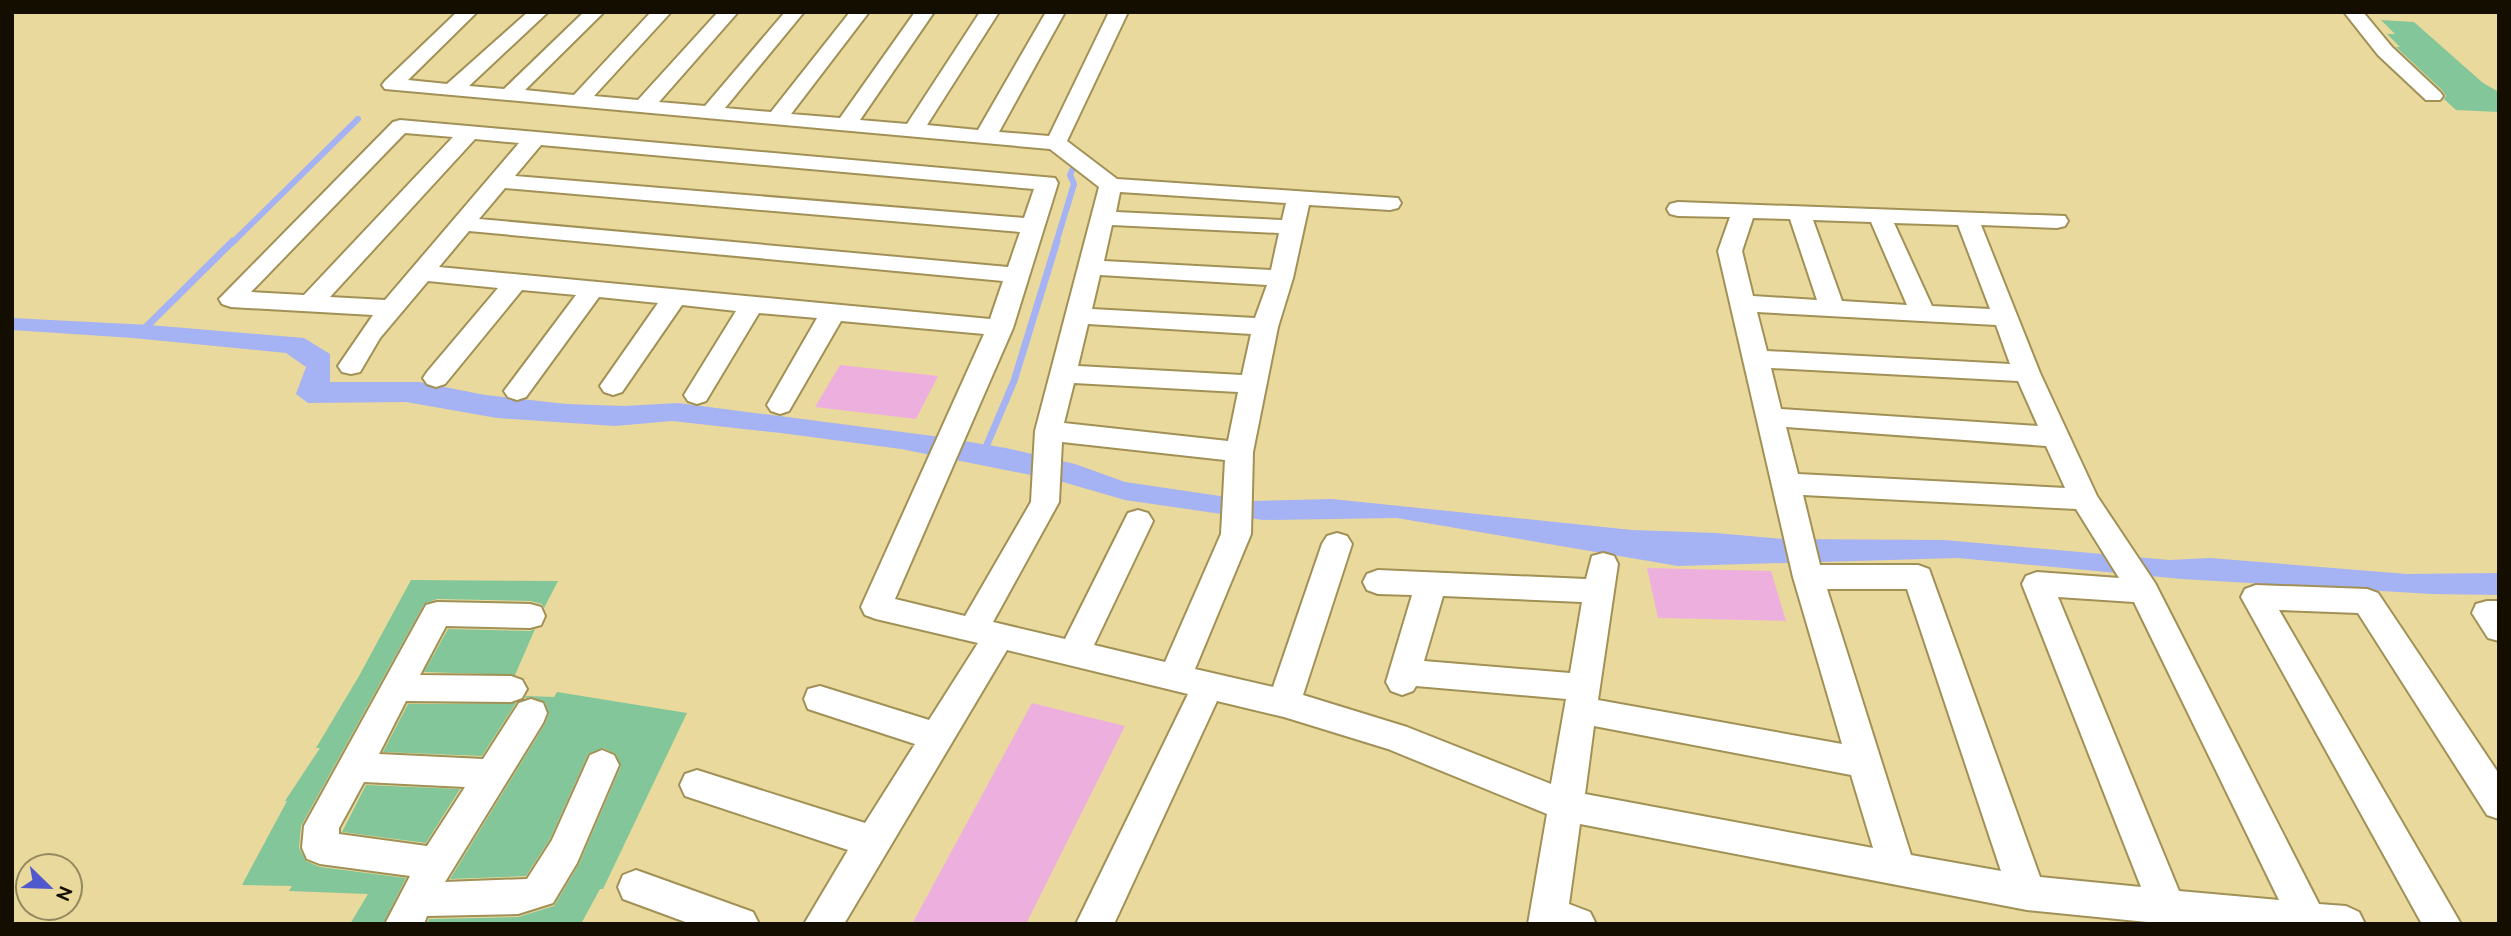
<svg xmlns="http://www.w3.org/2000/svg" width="2511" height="936" font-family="Ubuntu,sans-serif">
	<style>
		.green { fill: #edb0de }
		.water { fill: #a5b2f3 }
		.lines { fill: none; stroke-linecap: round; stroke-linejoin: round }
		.stream-far1 { stroke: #a5b2f3; stroke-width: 6 }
		.stream { stroke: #a5b2f3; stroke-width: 7 }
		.building { fill: #82c69a }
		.street-casing { stroke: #a19156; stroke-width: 4 }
		.street { fill: #fff; fill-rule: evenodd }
	</style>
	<rect width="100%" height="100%" fill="#e9d99c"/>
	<g class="green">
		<polygon points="840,365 938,376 916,419 815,407"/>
		<polygon points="1647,568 1771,571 1786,621 1658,618"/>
		<polygon points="1032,703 1125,726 1026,924 912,924"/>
	</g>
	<polygon class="water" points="12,318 149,325 304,338 330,354 330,382 419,382 485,395 566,404 624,406 678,403 933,436 1006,448 1075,464 1125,482 1254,501 1332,499 1632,530 1716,533 1784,539 1945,540 2169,560 2210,558 2407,574 2499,573 2499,595 2432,594 2182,579 1958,558 1678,566 1397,518 1263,520 1125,500 1056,480 901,449 781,433 672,421 615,426 497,418 406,402 308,403 296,394 306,367 286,353 133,338 12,330"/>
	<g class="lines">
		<g class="stream-far1">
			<polyline points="232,243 358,119"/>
			<polyline points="1056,243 1074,184 1070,175 1074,166"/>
		</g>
		<g class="stream">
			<polyline points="143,330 233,241"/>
			<polyline points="983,454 1014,381 1057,241"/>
		</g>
	</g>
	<g class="building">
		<polygon points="2381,20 2414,22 2483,83 2499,92 2499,112 2456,110 2444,99 2446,96 2442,90 2396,47 2400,47 2387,34 2395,34"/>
		<polygon points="411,580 558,581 544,608 542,604 530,601 437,599 424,604 301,826 299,848 306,861 320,867 406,878 383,924 350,924 368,894 289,891 292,886 242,885 287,801 285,801 320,748 316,748 359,676"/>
		<polygon points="448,629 530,631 535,629 515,675 424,672"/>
		<polygon points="557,692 687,713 603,889 600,889 581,924 427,924 429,919 518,917 554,906 579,864 621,766 616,754 603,748 588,754 550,839 526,876 450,879 545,724 549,714 545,702 532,697 525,698 526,696 554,697"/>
		<polygon points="516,703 482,756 383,752 408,704"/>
		<polygon points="366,785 460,789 426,843 342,832"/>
	</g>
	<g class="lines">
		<defs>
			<g id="street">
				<path d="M 457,12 L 477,12 L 408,80 L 447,84 L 528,12 L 548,12 L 469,86 L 504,89 L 584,12 L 604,12 L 525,90 L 574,95 L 651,12 L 671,12 L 594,96 L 638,100 L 718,12 L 738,12 L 659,102 L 705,106 L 785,12 L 804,12 L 725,108 L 771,112 L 850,12 L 869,12 L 791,114 L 840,118 L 915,12 L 934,12 L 860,120 L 907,124 L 980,12 L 999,12 L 927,125 L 978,130 L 1046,12 L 1065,12 L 999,132 L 1049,136 L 1109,12 L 1128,12 L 1067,141 L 1117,179 L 1398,198 L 1401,203 L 1398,208 L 1390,210 L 1309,205 L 1293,278 L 1278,327 L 1253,452 L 1251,534 L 1195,669 L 1273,687 L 1322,544 L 1327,536 L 1337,533 L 1347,536 L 1352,544 L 1303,695 L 1407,727 L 1551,784 L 1566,699 L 1416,686 L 1413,691 L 1402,695 L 1391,691 L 1386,682 L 1412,595 L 1378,594 L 1367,590 L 1363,582 L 1367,574 L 1378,570 L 1586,579 L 1592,556 L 1603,553 L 1614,556 L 1618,564 L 1598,700 L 1842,744 L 1793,577 L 1718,251 L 1730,217 L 1678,216 L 1670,214 L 1667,209 L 1670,204 L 1678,202 L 2065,216 L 2068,221 L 2065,226 L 2057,228 L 1981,225 L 2040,373 L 2097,496 L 2155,583 L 2319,904 L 2346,906 L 2359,912 L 2365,924 L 2167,924 L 2027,910 L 1580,824 L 1569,904 L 1590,912 L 1596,924 L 1528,924 L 1547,814 L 1388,749 L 1284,717 L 1217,701 L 1114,924 L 1076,924 L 1188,694 L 1007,650 L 844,924 L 804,924 L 848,850 L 685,796 L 680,785 L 685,774 L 697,770 L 865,823 L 915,744 L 808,709 L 804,699 L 808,689 L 820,686 L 929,720 L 978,643 L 876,619 L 865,615 L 861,607 L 984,334 L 841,321 L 789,411 L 780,414 L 771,411 L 767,405 L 817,318 L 759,313 L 706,401 L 697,404 L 688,401 L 684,395 L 736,311 L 682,305 L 622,392 L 613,395 L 604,392 L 600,386 L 658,303 L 599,297 L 526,397 L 517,400 L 508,397 L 504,391 L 576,295 L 522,290 L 445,384 L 436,387 L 427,384 L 423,378 L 427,372 L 498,288 L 428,281 L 380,338 L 360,372 L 351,374 L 342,372 L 338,366 L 373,315 L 231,307 L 222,304 L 219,299 L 393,122 L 400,120 L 1055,178 L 1058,183 L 1013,328 L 895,599 L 965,616 L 1031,502 L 1035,431 L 1099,187 L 1050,149 L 385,89 L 382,85 L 385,81 ZM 405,133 L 453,137 L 304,295 L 251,292 ZM 475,139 L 519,143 L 385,300 L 330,297 ZM 541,145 L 1034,189 L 1024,218 L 515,176 ZM 505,188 L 1020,232 L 1008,267 L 479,219 ZM 1120,192 L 1286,203 L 1282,220 L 1116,212 ZM 1753,218 L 1790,219 L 1817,300 L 1753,296 L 1742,251 ZM 1813,220 L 1871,222 L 1907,305 L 1842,301 ZM 1894,223 L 1958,225 L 1990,309 L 1932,306 ZM 1112,225 L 1279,233 L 1271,270 L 1104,261 ZM 469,231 L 1003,281 L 990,319 L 439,267 ZM 1100,275 L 1267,285 L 1255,318 L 1092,309 ZM 1757,312 L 1996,325 L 2010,364 L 1767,351 ZM 1088,324 L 1251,334 L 1242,375 L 1078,366 ZM 1771,368 L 2018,381 L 2038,426 L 1781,409 ZM 1074,383 L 1238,392 L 1228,441 L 1064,423 ZM 1786,427 L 2046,446 L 2065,488 L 1798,474 ZM 1062,442 L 1225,460 L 1221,534 L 1165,662 L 1094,645 L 1153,521 L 1148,513 L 1138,510 L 1128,513 L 1065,639 L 993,622 L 1059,502 ZM 1803,495 L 2076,509 L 2119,578 L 2037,572 L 2026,576 L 2022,584 L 2141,887 L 2040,877 L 1929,569 L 1918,565 L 1820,565 ZM 1827,589 L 1907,589 L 2001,871 L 1911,855 ZM 1443,596 L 1582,602 L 1570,673 L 1424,661 ZM 2058,597 L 2134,602 L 2279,900 L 2179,891 ZM 1594,726 L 1851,775 L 1873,848 L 1585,794 Z"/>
				<polygon points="2344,12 2363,12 2392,47 2440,92 2443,96 2440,100 2426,100 2378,55"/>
				<polygon points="2256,585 2367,589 2378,593 2499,774 2499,819 2487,815 2358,613 2279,610 2461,924 2422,924 2241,597 2245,589"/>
				<polygon points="2487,601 2499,601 2499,641 2488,638 2472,613 2476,604"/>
				<path d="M 437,602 L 530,604 L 541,607 L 545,616 L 541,625 L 530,628 L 446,626 L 420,675 L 511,676 L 522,680 L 527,689 L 522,698 L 511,702 L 406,701 L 379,754 L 483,759 L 519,703 L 531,699 L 543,703 L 547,713 L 543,723 L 445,882 L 527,879 L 552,840 L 590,755 L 602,750 L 614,755 L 619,765 L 577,863 L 553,903 L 518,914 L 427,916 L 424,924 L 385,924 L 410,876 L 320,864 L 307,859 L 302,848 L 304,826 L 426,605 ZM 364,782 L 465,787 L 427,846 L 339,834 L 339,828 Z"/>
				<polygon points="636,870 753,912 759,924 691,924 623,899 618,887 623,875"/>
			</g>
		</defs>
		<use href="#street" class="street-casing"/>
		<use href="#street" class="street"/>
	</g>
	<rect width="2511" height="936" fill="none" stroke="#140e00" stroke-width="28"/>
	<g transform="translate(49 887) rotate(113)"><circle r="33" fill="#e9d99c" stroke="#94885e" stroke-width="2"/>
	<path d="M0-5L12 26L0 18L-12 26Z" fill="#5058ce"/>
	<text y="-10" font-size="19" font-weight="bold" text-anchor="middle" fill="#140e00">N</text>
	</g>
</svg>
